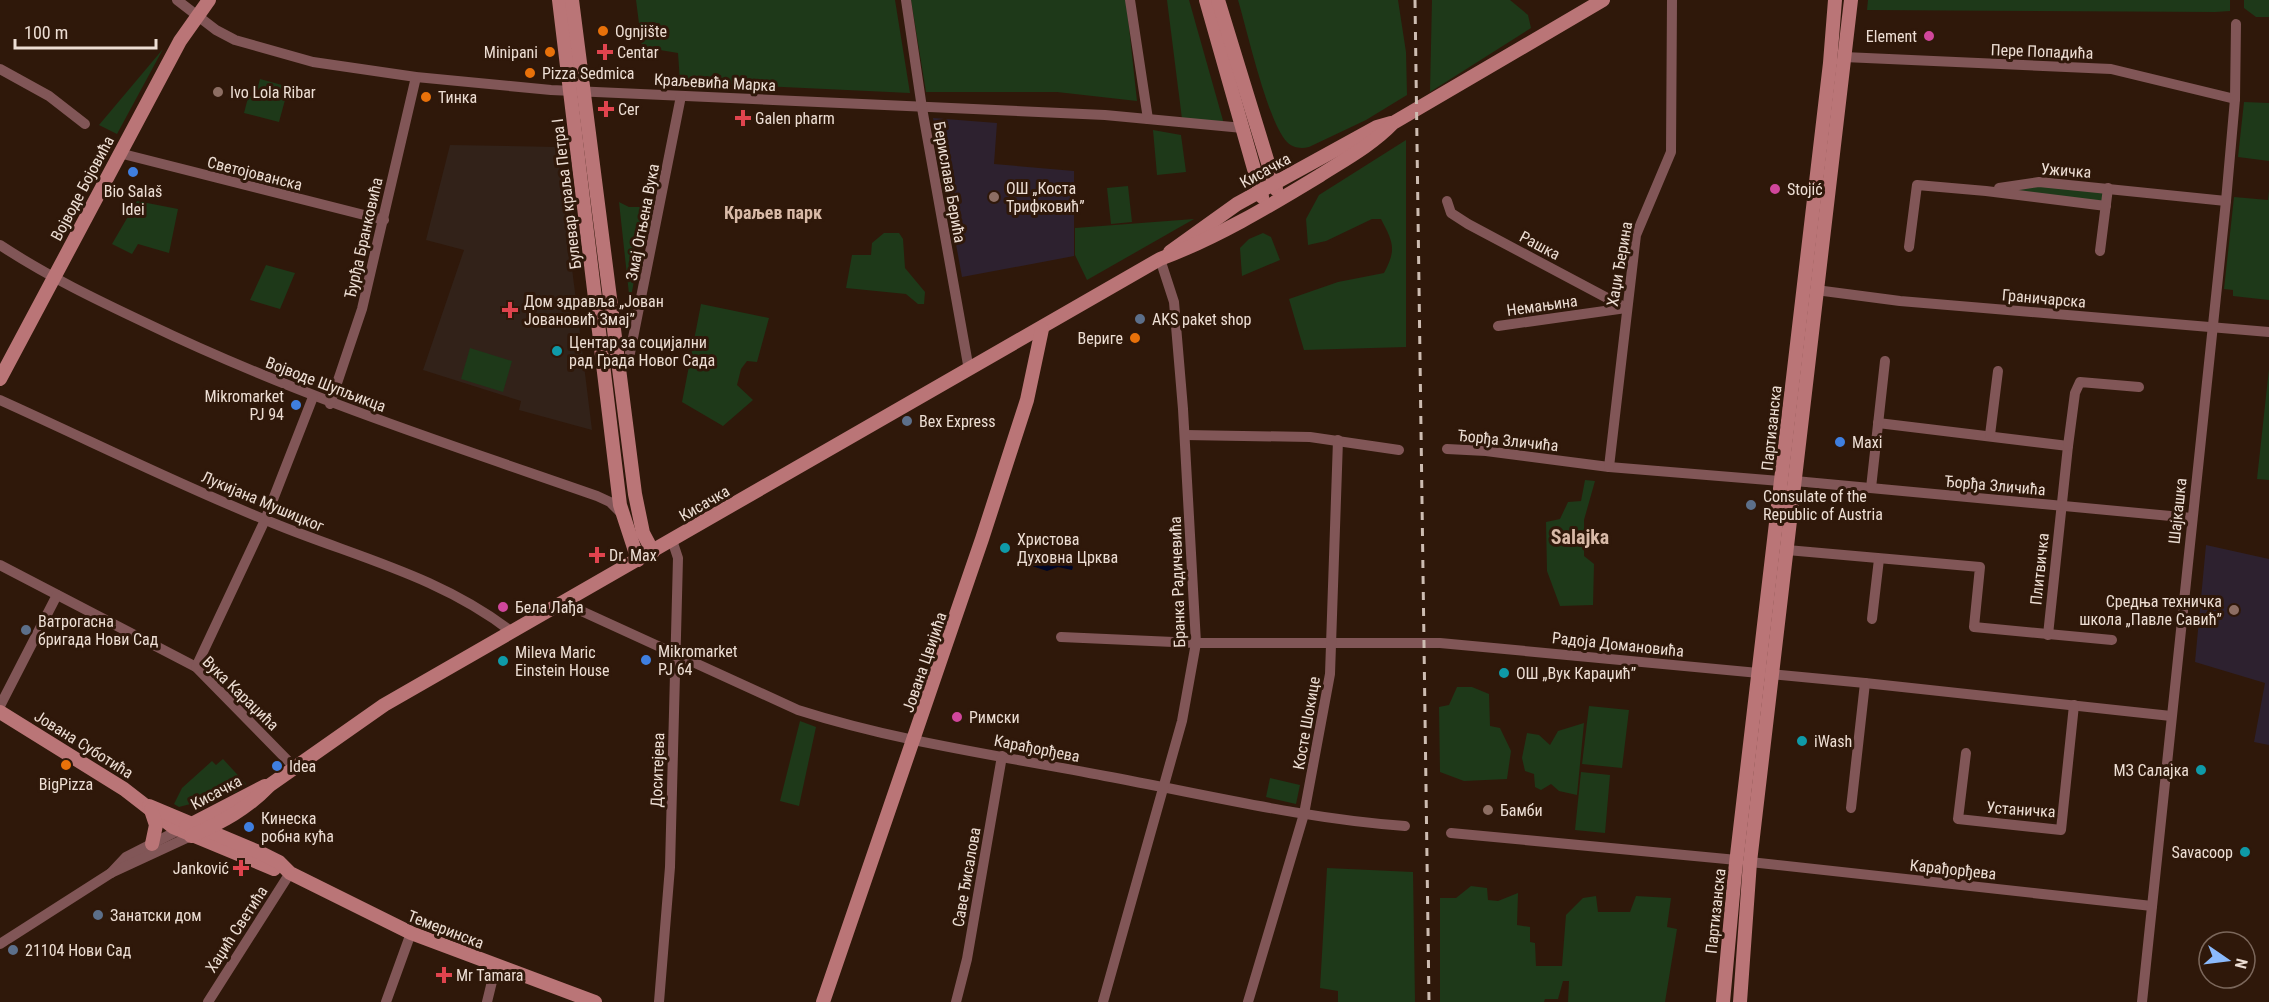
<svg xmlns="http://www.w3.org/2000/svg" width="2269" height="1002" font-family="'Roboto Condensed',sans-serif">
	<style>
		.education { fill: #2d212f }
		.medical { fill: #322219 }
		.green { fill: #1e3919 }
		.water { fill: #000625 }
		.lines { fill: none; stroke-linecap: round; stroke-linejoin: round }
		.street { stroke: #815657; stroke-width: 10 }
		.secondary { stroke: #ba7577; stroke-width: 14 }
		.rail { stroke: #cdbcb1; stroke-width: 3; stroke-dasharray: 8 8; stroke-linecap: butt }
		.food-dot { fill: #e8710a; stroke: #2f180a; stroke-width: 2 }
		.hotel-dot { fill: #d1479c; stroke: #2f180a; stroke-width: 2 }
		.health-dot { fill: #e0444e; stroke: #2f180a; stroke-width: 2 }
		.education-dot { fill: #8d6e63; stroke: #2f180a; stroke-width: 2 }
		.shop-dot { fill: #3f7fe0; stroke: #2f180a; stroke-width: 2 }
		.service-dot { fill: #5c6f8a; stroke: #2f180a; stroke-width: 2 }
		.culture-dot { fill: #0f9aa8; stroke: #2f180a; stroke-width: 2 }
		.labels { text-anchor: middle; stroke-width: 6; stroke-linejoin: round; paint-order: stroke }
		.poi-label { font-size: 16px; fill: #edded4; stroke: #2f180a; text-anchor: start }
		.street-label { font-size: 16px; fill: #edded4; stroke: #2f180a }
		.neighbourhood-label { font-size: 18px; font-weight: bold; fill: #d9baa8; stroke: #2f180a }
		.quarter-label { font-size: 20px; font-weight: bold; fill: #d9baa8; stroke: #2f180a }
	</style>
	<rect width="100%" height="100%" fill="#2f180a"/>
	<g class="education">
		<polygon points="933,118 997,123 994,164 1074,171 1074,256 962,277"/>
		<polygon points="2206,545 2269,559 2269,745 2254,742 2265,683 2195,662"/>
	</g>
	<polygon class="medical" points="450,145 557,147 592,430 519,410 521,401 423,370 464,250 426,240"/>
	<g class="green">
		<polygon points="636,0 895,0 910,93 680,82 678,53 642,47"/>
		<polygon points="911,0 1126,0 1137,101 1057,92 926,92"/>
		<polygon points="1167,0 1189,0 1224,124 1182,119"/>
		<path d="M 1238,0 L 1398,0 L 1406,52 L 1407,95 L 1366,120 L 1309,147 C 1301,149 1293,148 1287,142 C 1268,123 1247,30 1238,0 Z"/>
		<polygon points="1432,0 1510,0 1528,15 1531,28 1430,92"/>
		<polygon points="1868,0 2230,0 2230,11 2215,12 1867,10"/>
		<polygon points="2244,0 2269,0 2269,17 2256,17 2244,8"/>
		<polygon points="163,49 117,134 99,125"/>
		<polygon points="260,79 282,85 279,96 257,90"/>
		<polygon points="250,90 285,100 279,122 244,113"/>
		<polygon points="2244,102 2269,103 2269,161 2238,157"/>
		<polygon points="1153,130 1181,135 1186,172 1157,175"/>
		<path d="M 1406,140 L 1406,347 L 1304,350 L 1289,299 L 1338,282 L 1384,273 C 1397,249 1393,242 1381,219 L 1372,219 L 1326,241 L 1308,245 L 1306,219 L 1319,195 Z"/>
		<polygon points="2039,184 2104,191 2103,203 2002,190"/>
		<polygon points="1128,186 1132,222 1111,224 1107,188"/>
		<polygon points="2269,191 2269,300 2233,296 2233,290 2224,289 2234,197 2268,200"/>
		<polygon points="137,201 178,209 169,253 138,244 132,254 112,244"/>
		<polygon points="619,202 629,207 641,207 646,213 630,303"/>
		<polygon points="1194,219 1087,280 1075,255 1075,228"/>
		<polygon points="884,233 899,233 903,239 905,268 925,292 924,304 918,304 906,294 846,288 852,255 871,255 872,243"/>
		<polygon points="1263,233 1271,237 1280,260 1242,276 1240,248 1249,239"/>
		<polygon points="266,265 295,273 280,309 250,300"/>
		<polygon points="701,304 769,318 757,362 747,361 741,369 737,385 753,400 723,426 682,402"/>
		<polygon points="470,348 512,361 503,392 461,379"/>
		<polygon points="2269,369 2269,480 2257,479"/>
		<polygon points="1585,480 1595,481 1584,520 1584,556 1594,564 1593,605 1560,606 1547,571 1546,522 1560,519 1568,502 1581,501"/>
		<polygon points="1457,687 1472,687 1489,694 1490,726 1500,728 1511,751 1507,779 1464,781 1440,772 1439,707 1449,705"/>
		<polygon points="1589,706 1629,710 1622,768 1582,764"/>
		<polygon points="800,721 816,727 799,806 780,801"/>
		<polygon points="1584,723 1577,795 1559,791 1551,784 1541,790 1535,787 1534,774 1525,771 1522,758 1527,733 1539,735 1550,745 1558,731"/>
		<polygon points="223,759 246,784 236,792 179,807 174,804 182,788 212,761 216,765"/>
		<polygon points="1581,772 1610,775 1605,833 1575,830"/>
		<polygon points="1270,778 1300,785 1296,804 1266,797"/>
		<polygon points="1327,868 1413,872 1415,1002 1338,1002 1338,991 1320,988"/>
		<polygon points="1471,886 1487,888 1488,900 1498,901 1518,893 1517,925 1530,927 1530,942 1535,943 1536,966 1562,966 1566,915 1583,898 1596,896 1598,912 1630,912 1636,896 1671,898 1667,927 1677,929 1665,1002 1568,1002 1569,981 1563,981 1558,999 1545,999 1544,1002 1440,1002 1440,898 1456,898"/>
	</g>
	<polygon class="water" points="1062,560 1069,561 1073,567 1072,570 1058,567 1047,571 1032,566 1038,562"/>
	<g class="lines">
		<g class="street">
			<polyline points="177,0 216,30 235,40 313,62 416,77 551,90 1105,115 1243,128"/>
			<polyline points="906,0 922,108 969,370"/>
			<polyline points="1130,0 1148,119"/>
			<polyline points="1844,57 2111,69 2235,99"/>
			<polyline points="0,69 49,96 85,124"/>
			<polyline points="119,153 384,220"/>
			<polyline points="1999,188 2039,182 2226,201"/>
			<polyline points="1447,201 1451,213 1468,224 1626,308"/>
			<path d="M 0,245 C 47,276 97,300 148,324 C 293,394 445,443 597,496 L 610,502 L 622,514"/>
			<polyline points="1909,247 1917,185 1986,191 2106,206"/>
			<polyline points="2100,251 2108,188"/>
			<polyline points="1816,290 1900,301 2269,332"/>
			<polyline points="1498,326 1626,308"/>
			<polyline points="630,353 681,96"/>
			<path d="M 0,400 C 91,441 181,486 273,523 C 356,557 440,576 512,632"/>
			<polyline points="330,404 362,309 416,77"/>
			<polyline points="1878,423 2068,446 2048,635"/>
			<polyline points="1185,435 1310,437 1399,450"/>
			<polyline points="1990,435 1998,371"/>
			<polyline points="2068,446 2075,393 2080,382 2139,387"/>
			<polyline points="1447,449 1486,451 1609,467 1781,481"/>
			<polyline points="1609,467 1636,235 1671,152 1672,0"/>
			<polyline points="1795,481 2192,518"/>
			<polyline points="1871,488 1885,361"/>
			<polyline points="1787,550 1980,567 1974,627 2112,640"/>
			<polyline points="0,565 196,667 295,768"/>
			<path d="M 577,609 L 798,710 C 898,742 1002,756 1105,776 C 1204,794 1304,819 1405,826"/>
			<polyline points="1872,619 1879,559"/>
			<polyline points="1061,637 1196,643 1440,643 1865,683 2171,716"/>
			<polyline points="196,667 265,520 313,397"/>
			<polyline points="0,706 57,595"/>
			<polyline points="1966,753 1958,819 2061,830 2074,705"/>
			<polyline points="1851,808 1865,683"/>
			<polyline points="1451,833 1737,860"/>
			<polyline points="1750,862 2152,906"/>
			<polyline points="111,873 126,857 179,830"/>
			<polyline points="0,944 111,873 191,836"/>
			<polyline points="208,1002 290,873"/>
			<polyline points="386,1002 411,933"/>
			<polyline points="487,1002 496,965"/>
			<polyline points="659,1002 670,867 678,558 672,540"/>
			<polyline points="956,1002 967,959 1002,756"/>
			<polyline points="1103,1002 1182,721 1196,643 1183,409 1174,302 1160,259"/>
			<polyline points="1248,1002 1304,814 1330,674 1338,440"/>
			<polyline points="2142,1002 2226,201 2235,99 2236,24"/>
		</g>
		<g class="secondary">
			<polyline points="559,0 620,505 638,560"/>
			<polyline points="572,0 635,494 643,533 653,552"/>
			<polyline points="1206,0 1262,197"/>
			<polyline points="1218,0 1276,189"/>
			<polyline points="1170,252 1237,204 1377,127 1391,123"/>
			<polyline points="0,379 180,41 209,0"/>
			<polyline points="0,712 124,789 173,827 274,869"/>
			<polyline points="149,806 261,853 279,862 290,873 411,933 595,1002"/>
			<polyline points="151,810 156,825 152,844"/>
			<polyline points="186,827 265,786"/>
			<path d="M 191,836 C 222,822 247,809 270,785 L 384,705 L 1160,259 C 1216,238 1268,207 1319,176 C 1344,160 1372,145 1393,123 L 1603,0"/>
			<polyline points="823,1002 982,539 1027,400 1042,329"/>
			<polyline points="1723,1002 1735,872 1830,63 1835,0"/>
			<polyline points="1740,1002 1750,862 1851,0"/>
		</g>
		<polyline class="rail" points="1415,0 1429,1002"/>
	</g>
	<g class="food-dot">
		<circle cx="603" cy="31" r="6"/>
		<circle cx="550" cy="52" r="6"/>
		<circle cx="530" cy="73" r="6"/>
		<circle cx="426" cy="97" r="6"/>
		<circle cx="1135" cy="338" r="6"/>
		<circle cx="66" cy="765" r="6"/>
	</g>
	<g class="hotel-dot">
		<circle cx="1929" cy="36" r="6"/>
		<circle cx="1775" cy="189" r="6"/>
		<circle cx="503" cy="607" r="6"/>
		<circle cx="957" cy="717" r="6"/>
	</g>
	<g class="health-dot">
		<path d="M602 43h6v6h6v6h-6v6h-6v-6h-6v-6h6z"/>
		<path d="M603 100h6v6h6v6h-6v6h-6v-6h-6v-6h6z"/>
		<path d="M740 109h6v6h6v6h-6v6h-6v-6h-6v-6h6z"/>
		<path d="M507 301h6v6h6v6h-6v6h-6v-6h-6v-6h6z"/>
		<path d="M594 546h6v6h6v6h-6v6h-6v-6h-6v-6h6z"/>
		<path d="M238 859h6v6h6v6h-6v6h-6v-6h-6v-6h6z"/>
		<path d="M441 966h6v6h6v6h-6v6h-6v-6h-6v-6h6z"/>
	</g>
	<g class="education-dot">
		<circle cx="218" cy="92" r="6"/>
		<circle cx="994" cy="197" r="6"/>
		<circle cx="2234" cy="610" r="6"/>
		<circle cx="1488" cy="810" r="6"/>
	</g>
	<g class="shop-dot">
		<circle cx="133" cy="172" r="6"/>
		<circle cx="296" cy="405" r="6"/>
		<circle cx="1840" cy="442" r="6"/>
		<circle cx="646" cy="660" r="6"/>
		<circle cx="277" cy="766" r="6"/>
		<circle cx="249" cy="827" r="6"/>
	</g>
	<g class="service-dot">
		<circle cx="1140" cy="319" r="6"/>
		<circle cx="907" cy="421" r="6"/>
		<circle cx="1751" cy="505" r="6"/>
		<circle cx="26" cy="630" r="6"/>
		<circle cx="98" cy="915" r="6"/>
		<circle cx="13" cy="950" r="6"/>
	</g>
	<g class="culture-dot">
		<circle cx="557" cy="351" r="6"/>
		<circle cx="1005" cy="548" r="6"/>
		<circle cx="503" cy="661" r="6"/>
		<circle cx="1504" cy="673" r="6"/>
		<circle cx="1802" cy="741" r="6"/>
		<circle cx="2201" cy="770" r="6"/>
		<circle cx="2245" cy="852" r="6"/>
	</g>
	<g class="labels">
		<g class="poi-label">
			<text x="615" y="37">Ognjište</text>
			<text x="1917" y="42" text-anchor="end">Element</text>
			<text x="538" y="58" text-anchor="end">Minipani</text>
			<text x="617" y="58">Centar</text>
			<text x="542" y="79">Pizza Sedmica</text>
			<text x="230" y="98">Ivo Lola Ribar</text>
			<text x="438" y="103">Тинка</text>
			<text x="618" y="115">Cer</text>
			<text x="755" y="124">Galen pharm</text>
			<text x="1006" y="194">ОШ „Коста<tspan x="1006" dy="18">Трифковић”</tspan></text>
			<text x="1787" y="195">Stojić</text>
			<text x="133" y="197" text-anchor="middle">Bio Salaš<tspan x="133" dy="18">Idei</tspan></text>
			<text x="524" y="307">Дом здравља „Јован<tspan x="524" dy="18">Јовановић Змај”</tspan></text>
			<text x="1152" y="325">AKS paket shop</text>
			<text x="1123" y="344" text-anchor="end">Вериге</text>
			<text x="569" y="348">Центар за социјални<tspan x="569" dy="18">рад Града Новог Сада</tspan></text>
			<text x="284" y="402" text-anchor="end">Mikromarket<tspan x="284" dy="18">PJ 94</tspan></text>
			<text x="919" y="427">Bex Express</text>
			<text x="1852" y="448">Maxi</text>
			<text x="1763" y="502">Consulate of the<tspan x="1763" dy="18">Republic of Austria</tspan></text>
			<text x="1017" y="545">Христова<tspan x="1017" dy="18">Духовна Црква</tspan></text>
			<text x="609" y="561">Dr. Max</text>
			<text x="2222" y="607" text-anchor="end">Средња техничка<tspan x="2222" dy="18">школа „Павле Савић”</tspan></text>
			<text x="515" y="613">Бела Лађа</text>
			<text x="38" y="627">Ватрогасна<tspan x="38" dy="18">бригада Нови Сад</tspan></text>
			<text x="658" y="657">Mikromarket<tspan x="658" dy="18">PJ 64</tspan></text>
			<text x="515" y="658">Mileva Maric<tspan x="515" dy="18">Einstein House</tspan></text>
			<text x="1516" y="679">ОШ „Вук Караџић”</text>
			<text x="969" y="723">Римски</text>
			<text x="1814" y="747">iWash</text>
			<text x="289" y="772">Idea</text>
			<text x="2189" y="776" text-anchor="end">МЗ Салајка</text>
			<text x="66" y="790" text-anchor="middle">BigPizza</text>
			<text x="1500" y="816">Бамби</text>
			<text x="261" y="824">Кинеска<tspan x="261" dy="18">робна кућа</tspan></text>
			<text x="2233" y="858" text-anchor="end">Savacoop</text>
			<text x="229" y="874" text-anchor="end">Janković</text>
			<text x="110" y="921">Занатски дом</text>
			<text x="25" y="956">21104 Нови Сад</text>
			<text x="456" y="981">Mr Tamara</text>
		</g>
		<g class="street-label">
			<text transform="translate(2042 51) rotate(2)" y="6">Пере Попадића</text>
			<text transform="translate(715 82) rotate(3)" y="6">Краљевића Марка</text>
			<text transform="translate(1265 170) rotate(-29)" y="6">Кисачка</text>
			<text transform="translate(2066 170) rotate(4)" y="6">Ужичка</text>
			<text transform="translate(255 173) rotate(14)" y="6">Светојованска</text>
			<text transform="translate(950 182) rotate(80)" y="6">Берислава Берића</text>
			<text transform="translate(82 188) rotate(-62)" y="6">Војводе Бојовића</text>
			<text transform="translate(566 194) rotate(-97)" y="6">Булевар краља Петра I</text>
			<text transform="translate(642 222) rotate(-79)" y="6">Змај Огњена Вука</text>
			<text transform="translate(363 238) rotate(-77)" y="6">Ђурђа Бранковића</text>
			<text transform="translate(1540 245) rotate(28)" y="6">Рашка</text>
			<text transform="translate(1619 264) rotate(-80)" y="6">Хаџи Ђерина</text>
			<text transform="translate(2044 298) rotate(5)" y="6">Граничарска</text>
			<text transform="translate(1542 305) rotate(-8)" y="6">Немањина</text>
			<text transform="translate(326 384) rotate(21)" y="6">Војводе Шупљикца</text>
			<text transform="translate(1771 428) rotate(-84)" y="6">Партизанска</text>
			<text transform="translate(1508 440) rotate(6)" y="6">Ђорђа Зличића</text>
			<text transform="translate(1995 485) rotate(5)" y="6">Ђорђа Зличића</text>
			<text transform="translate(263 501) rotate(23)" y="6">Лукијана Мушицког</text>
			<text transform="translate(704 503) rotate(-30)" y="6">Кисачка</text>
			<text transform="translate(2177 511) rotate(-84)" y="6">Шајкашка</text>
			<text transform="translate(2039 569) rotate(-84)" y="6">Плитвичка</text>
			<text transform="translate(1177 582) rotate(-92)" y="6">Бранка Радичевића</text>
			<text transform="translate(1618 644) rotate(6)" y="6">Радоја Домановића</text>
			<text transform="translate(924 662) rotate(-71)" y="6">Јована Цвијића</text>
			<text transform="translate(241 693) rotate(44)" y="6">Вука Караџића</text>
			<text transform="translate(1306 723) rotate(-80)" y="6">Косте Шокице</text>
			<text transform="translate(84 744) rotate(32)" y="6">Јована Суботића</text>
			<text transform="translate(1037 748) rotate(11)" y="6">Карађорђева</text>
			<text transform="translate(657 770) rotate(-88)" y="6">Доситејева</text>
			<text transform="translate(216 792) rotate(-28)" y="6">Кисачка</text>
			<text transform="translate(2021 809) rotate(4)" y="6">Устаничка</text>
			<text transform="translate(1953 869) rotate(6)" y="6">Карађорђева</text>
			<text transform="translate(966 877) rotate(-80)" y="6">Саве Ђисалова</text>
			<text transform="translate(1715 911) rotate(-84)" y="6">Партизанска</text>
			<text transform="translate(236 929) rotate(-57)" y="6">Хаџић Светића</text>
			<text transform="translate(446 929) rotate(21)" y="6">Темеринска</text>
		</g>
		<g class="neighbourhood-label">
			<text x="773" y="219">Краљев парк</text>
		</g>
		<g class="quarter-label">
			<text x="1580" y="544">Salajka</text>
		</g>
	</g>
	<g transform="translate(2227 960) rotate(104)"><circle r="28" fill="#2f180a" stroke="#7b675b" stroke-width="1.5"/>
	<path d="M0-4.5L10 22L0 15L-10 22Z" fill="#8bbafc"/>
	<text y="-9" font-size="16" font-weight="bold" text-anchor="middle" fill="#edded4">N</text>
	</g>
	<path d="M15 39v9h141v-9" fill="none" stroke="#edded4" stroke-width="3"/>
	<text x="24" y="39" font-size="18" fill="#edded4" stroke="#2f180a" stroke-width="4.5" paint-order="stroke">100 m</text>
</svg>
